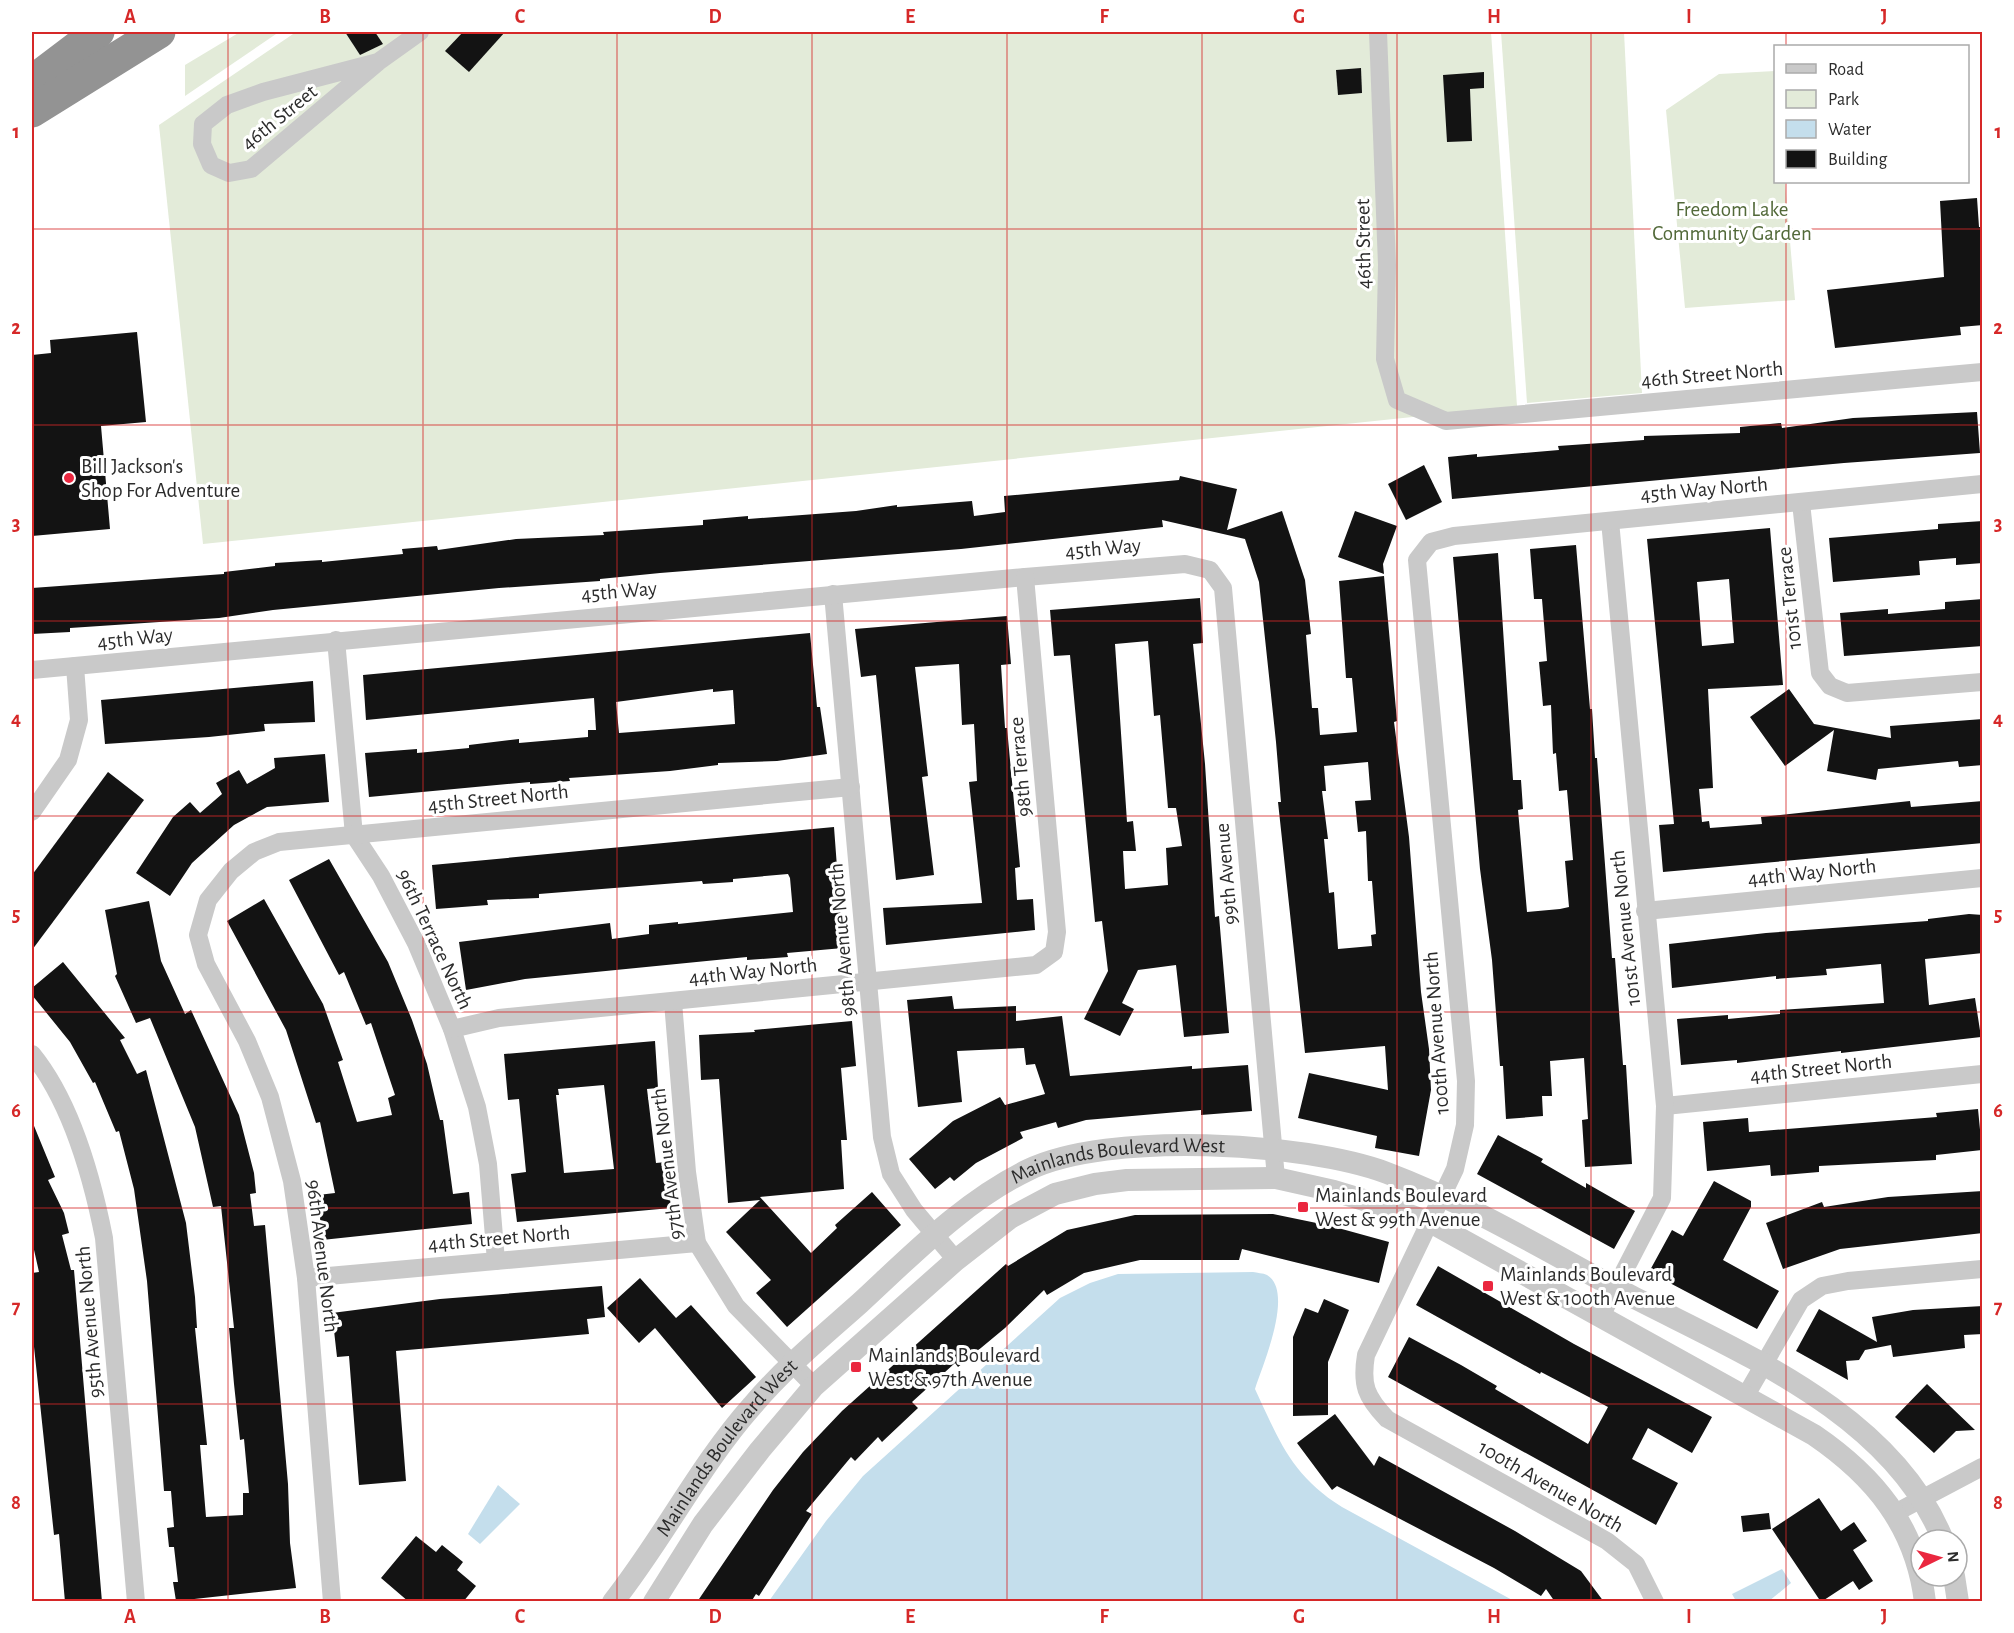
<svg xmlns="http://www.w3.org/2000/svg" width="2014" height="1633" font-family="'Alegreya Sans',sans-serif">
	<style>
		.green { fill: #e3ebd9 }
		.water { fill: #c4deec }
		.building { fill: #131313; fill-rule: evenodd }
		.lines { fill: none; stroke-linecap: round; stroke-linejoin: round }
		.minor { stroke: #c9c9c9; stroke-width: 18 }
		.tertiary { stroke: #c9c9c9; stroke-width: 22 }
		.motorway { stroke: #939393; stroke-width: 33 }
		.grid { fill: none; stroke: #d62828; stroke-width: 1.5; stroke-opacity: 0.55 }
		.poi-dot { fill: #ea273f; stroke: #fff; stroke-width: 2 }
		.labels { text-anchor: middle; stroke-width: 6; stroke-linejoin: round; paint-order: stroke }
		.street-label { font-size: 21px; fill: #2c2c2c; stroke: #fff }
		.park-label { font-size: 21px; fill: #526939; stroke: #fff }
		.poi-label { font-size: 21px; fill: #2c2c2c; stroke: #fff; text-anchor: start }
		.neatline { fill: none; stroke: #d62828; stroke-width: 2 }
		.grid-label { font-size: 20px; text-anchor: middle; font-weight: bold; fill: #d62828 }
	</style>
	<rect width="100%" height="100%" fill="#fff"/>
	<g class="green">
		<polygon points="240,32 279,32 185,96 185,65"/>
		<polygon points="296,32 1491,32 1517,406 203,544 159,125"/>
		<polygon points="1501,32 1624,32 1642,393 1527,403"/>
		<polygon points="1775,71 1776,182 1785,182 1795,300 1685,308 1666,110 1719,74"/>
	</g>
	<g class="water">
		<path d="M 1253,1272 C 1257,1273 1263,1273 1267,1275 C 1295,1291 1262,1367 1255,1389 C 1279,1440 1291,1475 1342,1507 L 1514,1601 L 769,1601 L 826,1521 L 863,1476 L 1060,1298 L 1090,1283 L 1118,1274 Z"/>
		<polygon points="498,1485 520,1504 480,1544 468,1534"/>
		<polygon points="1782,1569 1791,1583 1769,1601 1736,1601 1732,1594"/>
	</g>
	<g class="building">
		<polygon points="345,32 375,32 383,44 360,55"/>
		<polygon points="463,32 505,32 469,72 445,51"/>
		<polygon points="1361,68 1362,93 1338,95 1336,70"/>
		<polygon points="1484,72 1484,88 1470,89 1472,141 1447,142 1443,75"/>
		<polygon points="1977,198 1979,227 1983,227 1983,325 1960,327 1961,335 1835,348 1827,290 1944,277 1940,201"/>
		<polygon points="137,332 146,422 101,426 110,529 32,536 32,355 51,353 50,340"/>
		<polygon points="1977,412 1980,453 1844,463 1452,499 1448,457 1477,454 1477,457 1559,450 1558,446 1644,440 1644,436 1740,433 1740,427 1781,423 1782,428 1853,418"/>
		<polygon points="1424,465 1442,502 1406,520 1388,484"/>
		<path d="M 1180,476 L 1237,489 L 1227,530 L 1282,511 L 1305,580 L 1311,634 L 1306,635 L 1312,708 L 1318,708 L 1320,735 L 1357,732 L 1352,678 L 1346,678 L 1339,581 L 1384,576 L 1397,721 L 1394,722 L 1409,837 L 1421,992 L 1429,1049 L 1431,1090 L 1419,1156 L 1375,1148 L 1377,1136 L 1298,1118 L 1309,1073 L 1388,1090 L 1385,1046 L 1305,1053 L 1278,802 L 1281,802 L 1276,742 L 1259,582 L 1245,539 L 1162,520 L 1163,527 L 961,549 L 660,573 L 600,579 L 600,581 L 499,588 L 273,610 L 219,618 L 70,628 L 70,632 L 32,634 L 32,588 L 224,574 L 224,572 L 275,566 L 275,563 L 322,560 L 322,562 L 403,554 L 402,549 L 437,546 L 438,550 L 516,539 L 604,535 L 603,532 L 703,525 L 703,520 L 748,516 L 748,519 L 856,511 L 897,505 L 897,507 L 972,501 L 974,516 L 1005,512 L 1004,496 L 1179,480 ZM 1368,762 L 1371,800 L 1355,801 L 1358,832 L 1366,831 L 1368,881 L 1372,881 L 1376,934 L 1371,935 L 1372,946 L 1338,949 L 1334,892 L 1329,893 L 1324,839 L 1328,839 L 1322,791 L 1326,791 L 1324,766 Z"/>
		<polygon points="1355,511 1397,526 1383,564 1384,574 1338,557"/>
		<polygon points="1983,521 1983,563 1956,565 1956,558 1919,561 1920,575 1833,582 1829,538 1938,529 1938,524"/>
		<path d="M 1770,528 L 1783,685 L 1708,689 L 1713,788 L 1699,789 L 1702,822 L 1709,821 L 1710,828 L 1762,824 L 1761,817 L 1910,801 L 1911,807 L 1983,801 L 1983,843 L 1663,872 L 1659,825 L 1674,824 L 1647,539 ZM 1729,579 L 1734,643 L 1702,646 L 1697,582 Z"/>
		<polygon points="1576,545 1590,709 1592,709 1595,758 1597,758 1612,958 1615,958 1623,1065 1626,1065 1632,1164 1585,1167 1582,1120 1588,1119 1584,1058 1550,1061 1552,1096 1542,1096 1543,1116 1506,1119 1503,1066 1500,1066 1492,960 1480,869 1453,557 1498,553 1513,780 1521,780 1523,809 1518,810 1527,912 1560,909 1569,907 1565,861 1573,860 1567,790 1559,791 1556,753 1553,754 1551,705 1543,706 1539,662 1547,661 1542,599 1534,599 1530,549"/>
		<path d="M 1200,598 L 1203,643 L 1193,644 L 1205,764 L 1215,917 L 1219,916 L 1229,1033 L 1184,1037 L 1176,965 L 1138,970 L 1122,1003 L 1134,1009 L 1120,1036 L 1084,1019 L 1108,971 L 1102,921 L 1095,922 L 1070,655 L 1054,656 L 1050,610 ZM 1148,641 L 1154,716 L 1160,715 L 1168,808 L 1176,808 L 1182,846 L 1166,848 L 1168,885 L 1125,889 L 1123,851 L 1136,851 L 1133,821 L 1127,822 L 1115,644 Z"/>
		<polygon points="1983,599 1983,646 1844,656 1840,613 1888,609 1888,614 1945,609 1945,602"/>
		<polygon points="1007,616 1011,664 1001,665 1005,728 1007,728 1020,867 1015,868 1017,900 1033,899 1035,930 886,945 883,908 982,903 969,782 977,781 974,724 962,725 959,664 915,667 928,776 922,777 934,875 896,880 876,675 861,677 855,629"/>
		<path d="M 810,633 L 817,707 L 820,707 L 827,754 L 777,761 L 718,763 L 718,765 L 670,771 L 569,778 L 570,781 L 530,784 L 530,782 L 369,797 L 365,753 L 417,749 L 417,753 L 469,748 L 469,745 L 519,739 L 519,743 L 588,737 L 588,730 L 596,730 L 594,698 L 366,720 L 363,675 ZM 713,689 L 713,692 L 733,690 L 735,724 L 619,733 L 616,702 Z"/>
		<polygon points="313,681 315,722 264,724 265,731 209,737 105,744 101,700"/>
		<polygon points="1789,689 1814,724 1891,738 1890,726 1983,719 1983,765 1959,767 1958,761 1878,769 1876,780 1827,771 1834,730 1785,766 1750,717"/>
		<polygon points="325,754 329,802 267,807 234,825 192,863 170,896 136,873 173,817 190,802 200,813 222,794 216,783 239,770 247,784 275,768 274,758"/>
		<polygon points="108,772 144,800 32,950 32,875"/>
		<polygon points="834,827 843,948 787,953 788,957 747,960 747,957 525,979 466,990 459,942 610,923 612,939 649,934 649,925 678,922 678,924 793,912 790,878 788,874 733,879 733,882 703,884 702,881 539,894 539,898 487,900 488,905 436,909 432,865"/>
		<polygon points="329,859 388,962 412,1020 427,1064 440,1120 443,1120 453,1194 469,1192 472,1224 322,1240 318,1195 335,1193 320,1122 316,1123 286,1030 227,921 264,899 323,1004 343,1060 338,1062 357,1122 392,1115 388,1098 395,1095 371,1023 366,1025 344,972 339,975 289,880"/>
		<polygon points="149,901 161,961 185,1014 191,1010 239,1115 254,1173 256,1193 250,1194 254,1226 265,1225 288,1484 290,1543 296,1588 176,1601 173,1582 178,1582 174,1547 169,1547 167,1528 174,1527 171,1491 164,1491 147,1281 134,1189 119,1131 116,1132 95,1082 93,1083 70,1042 32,995 32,988 63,962 125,1038 120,1040 137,1074 146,1070 186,1223 195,1297 197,1328 195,1328 207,1445 200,1445 206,1517 243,1515 243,1493 249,1493 244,1439 240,1440 234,1384 229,1328 234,1328 221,1206 213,1207 195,1127 150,1018 136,1023 115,976 117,974 105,910"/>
		<polygon points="1969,914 1983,915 1983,953 1925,959 1929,1005 1975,998 1981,1037 1841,1053 1841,1051 1737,1063 1737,1060 1681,1065 1677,1019 1728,1015 1728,1019 1780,1014 1780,1010 1884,1003 1881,964 1826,969 1827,975 1776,979 1776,976 1672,988 1669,944 1766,933 1928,921 1928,919"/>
		<polygon points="952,996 954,1009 1016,1006 1016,1021 1062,1016 1070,1076 1192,1066 1192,1069 1248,1065 1252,1111 1201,1115 1201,1110 1086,1120 1058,1128 1056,1122 1020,1132 1023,1138 976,1163 954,1181 950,1177 935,1189 909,1159 953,1121 1000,1097 1005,1105 1045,1094 1035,1064 1026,1065 1024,1048 957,1051 962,1102 918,1107 907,1000"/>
		<polygon points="852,1021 856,1066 841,1068 847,1140 841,1140 844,1189 760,1197 811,1253 837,1228 835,1225 872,1192 901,1225 787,1327 756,1293 771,1280 726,1232 760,1200 728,1203 719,1079 701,1080 699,1035 755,1032 754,1030"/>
		<path d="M 655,1041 L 658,1088 L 647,1089 L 656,1163 L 666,1162 L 671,1208 L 517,1222 L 511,1174 L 526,1172 L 519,1099 L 508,1100 L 504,1054 ZM 604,1085 L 614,1169 L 564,1173 L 556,1095 L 559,1095 L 558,1089 Z"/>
		<polygon points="1978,1109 1982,1150 1936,1155 1936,1160 1819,1166 1819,1172 1771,1176 1770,1165 1707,1171 1703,1122 1748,1118 1749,1132 1937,1117 1936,1113"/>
		<polygon points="32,1121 55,1177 48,1180 64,1213 69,1233 62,1235 71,1270 74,1270 102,1602 65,1602 59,1534 54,1535 32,1328 32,1273 39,1272 32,1241"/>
		<polygon points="1498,1135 1543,1159 1541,1162 1586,1188 1586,1183 1635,1211 1614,1249 1477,1174"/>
		<polygon points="1714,1181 1751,1201 1751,1207 1723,1260 1779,1291 1757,1329 1649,1272 1672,1230 1683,1236"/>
		<polygon points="1983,1191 1983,1233 1840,1249 1783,1269 1766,1223 1822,1202 1824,1207 1888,1197"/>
		<polygon points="1273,1214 1331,1226 1389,1242 1379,1283 1242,1249 1239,1260 1140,1260 1084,1273 1047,1295 1044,1290 1005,1328 958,1367 955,1363 912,1402 918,1408 882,1442 878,1437 855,1461 851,1457 806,1511 812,1514 759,1596 756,1594 751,1602 697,1602 773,1490 803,1452 842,1411 1006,1264 1008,1266 1067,1230 1135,1215"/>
		<polygon points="1438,1266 1574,1344 1712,1417 1692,1453 1648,1428 1632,1459 1678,1483 1656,1525 1388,1377 1409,1337 1461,1365 1497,1386 1495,1389 1588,1444 1608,1407 1541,1372 1540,1374 1416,1305"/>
		<polygon points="640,1278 676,1318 691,1305 756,1377 722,1408 655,1328 639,1343 607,1308"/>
		<polygon points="602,1286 605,1317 587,1319 589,1334 396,1351 406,1481 359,1485 349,1356 337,1357 332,1313 440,1299"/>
		<polygon points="1324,1299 1349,1310 1328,1362 1328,1415 1293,1416 1293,1337 1305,1308 1318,1313"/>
		<polygon points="1983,1306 1983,1334 1964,1335 1965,1348 1893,1357 1891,1345 1865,1350 1859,1360 1846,1361 1848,1380 1796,1351 1819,1309 1877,1342 1872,1317 1913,1310"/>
		<polygon points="1927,1384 1975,1430 1956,1431 1934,1453 1895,1417"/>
		<polygon points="1335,1414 1374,1466 1379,1456 1515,1531 1581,1571 1604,1602 1555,1602 1546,1589 1541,1596 1494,1568 1337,1486 1332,1490 1297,1443"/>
		<polygon points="1819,1498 1841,1531 1854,1522 1867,1541 1853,1550 1873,1581 1859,1590 1853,1581 1821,1602 1772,1529"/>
		<polygon points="1769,1513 1771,1529 1743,1532 1741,1516"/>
		<polygon points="416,1536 436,1552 442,1545 463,1562 457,1570 476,1586 463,1602 409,1602 381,1578"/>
	</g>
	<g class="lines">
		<g class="minor">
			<polyline points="1378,32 1387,265 1385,359 1397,400 1446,421 1982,372"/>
			<polyline points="378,62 263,92 227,105 203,124 202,144 211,165 229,173 251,169 378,62 420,32"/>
			<polyline points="1801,503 1820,673 1830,686 1847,693 1982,682"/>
			<polyline points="833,594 882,1137 891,1174 914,1210 956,1260"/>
			<polyline points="336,640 354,835 381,876 416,943 452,1029 477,1107 488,1164 496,1261"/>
			<polyline points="32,670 1025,577 1185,564 1210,570 1223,588 1276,1178"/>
			<polyline points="32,812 68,760 79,720 75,666"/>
			<polyline points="1645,911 1982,878"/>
			<polyline points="673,1002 687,1172 697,1243 736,1306 814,1386"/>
			<polyline points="452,1029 499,1018 1036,965 1054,952 1057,932 1025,577"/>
			<path d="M 32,1054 C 72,1103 92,1177 104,1238 L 136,1602"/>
			<polyline points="1665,1106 1982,1074"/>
			<polyline points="306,1278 697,1243"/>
			<polyline points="1601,1316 1662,1198 1665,1106 1610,521"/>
			<polyline points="1745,1397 1801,1300 1822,1286 1848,1281 1982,1269"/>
			<polyline points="1895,1513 1982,1467"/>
			<polyline points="332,1602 306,1278 292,1181 270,1097 247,1041 206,964 198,935 208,900 231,871 254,852 279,842 851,787"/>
			<path d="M 1655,1602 L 1636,1564 L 1607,1541 L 1387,1419 C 1366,1397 1361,1385 1366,1355 L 1455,1169 L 1465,1125 L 1466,1081 L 1417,560 L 1431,542 L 1454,536 L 1982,484"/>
		</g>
		<g class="tertiary">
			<polyline points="1954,1576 1958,1602"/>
			<path id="s1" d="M 613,1602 C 663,1539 699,1466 752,1406 C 784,1368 823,1336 860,1303 C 912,1255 964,1201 1028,1170 C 1108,1131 1304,1142 1387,1173 C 1472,1205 1550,1253 1631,1296 C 1743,1354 1892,1414 1943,1540"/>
			<path d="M 654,1602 L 703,1524 L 760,1450 L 814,1386 L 956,1260 L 1010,1218 L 1055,1194 L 1095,1184 L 1127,1180 L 1276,1178 L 1334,1191 L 1387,1207 L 1432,1223 L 1814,1435 C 1874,1476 1916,1526 1925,1602"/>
		</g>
		<g class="motorway">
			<polyline points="32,82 98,32"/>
			<polyline points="32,111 159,32"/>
		</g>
	</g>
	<path class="grid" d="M 228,32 L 228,1602M 423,32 L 423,1602M 617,32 L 617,1602M 812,32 L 812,1602M 1007,32 L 1007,1602M 1202,32 L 1202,1602M 1397,32 L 1397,1602M 1591,32 L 1591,1602M 1786,32 L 1786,46M 1786,182 L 1786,1602M 32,229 L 1982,229M 32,425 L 1982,425M 32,621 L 1982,621M 32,816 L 1982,816M 32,1012 L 1982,1012M 32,1208 L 1982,1208M 32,1404 L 1982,1404"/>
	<g class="poi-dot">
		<circle cx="69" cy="478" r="6"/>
		<rect x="1297" y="1201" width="12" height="12" rx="3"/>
		<rect x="1482" y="1280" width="12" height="12" rx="3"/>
		<rect x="850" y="1361" width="12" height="12" rx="3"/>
	</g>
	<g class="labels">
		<g class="street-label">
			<text transform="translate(279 117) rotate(-39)" y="7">46th Street</text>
			<text transform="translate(1363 244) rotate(-91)" y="7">46th Street</text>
			<text transform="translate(1712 374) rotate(-5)" y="7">46th Street North</text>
			<text transform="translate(1704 489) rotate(-5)" y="7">45th Way North</text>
			<text transform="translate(1103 548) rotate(-5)" y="7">45th Way</text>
			<text transform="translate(619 591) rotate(-5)" y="7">45th Way</text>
			<text transform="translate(1789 598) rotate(-96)" y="7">101st Terrace</text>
			<text transform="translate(135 638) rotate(-6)" y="7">45th Way</text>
			<text transform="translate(1020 767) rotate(-95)" y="7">98th Terrace</text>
			<text transform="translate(498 798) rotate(-6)" y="7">45th Street North</text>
			<text transform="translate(1812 872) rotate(-6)" y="7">44th Way North</text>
			<text transform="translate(1226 874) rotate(-95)" y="7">99th Avenue</text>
			<text transform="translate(1625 928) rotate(-96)" y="7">101st Avenue North</text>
			<text transform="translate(435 939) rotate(65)" y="7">96th Terrace North</text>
			<text transform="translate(842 940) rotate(-95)" y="7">98th Avenue North</text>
			<text transform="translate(753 971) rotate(-6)" y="7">44th Way North</text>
			<text transform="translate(1436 1033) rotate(-94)" y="7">100th Avenue North</text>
			<text transform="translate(1821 1068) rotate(-6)" y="7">44th Street North</text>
			<text transform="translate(667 1164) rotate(-97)" y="7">97th Avenue North</text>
			<text dy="7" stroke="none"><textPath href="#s1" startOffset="696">Mainlands Boulevard West</textPath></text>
			<text transform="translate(499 1238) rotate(-5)" y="7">44th Street North</text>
			<text transform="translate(323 1256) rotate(83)" y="7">96th Avenue North</text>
			<text transform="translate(89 1322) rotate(-95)" y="7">95th Avenue North</text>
			<text dy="7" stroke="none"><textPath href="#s1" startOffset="192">Mainlands Boulevard West</textPath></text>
			<text transform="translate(1551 1486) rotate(30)" y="7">100th Avenue North</text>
		</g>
		<g class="park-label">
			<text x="1732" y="216">Freedom Lake<tspan x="1732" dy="24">Community Garden</tspan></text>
		</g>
		<g class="poi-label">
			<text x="81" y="473">Bill Jackson's<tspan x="81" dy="24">Shop For Adventure</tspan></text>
			<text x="1315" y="1202">Mainlands Boulevard<tspan x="1315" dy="24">West &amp; 99th Avenue</tspan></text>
			<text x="1500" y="1281">Mainlands Boulevard<tspan x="1500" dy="24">West &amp; 100th Avenue</tspan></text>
			<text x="868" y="1362">Mainlands Boulevard<tspan x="868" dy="24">West &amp; 97th Avenue</tspan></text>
		</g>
	</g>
	<rect width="2014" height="1633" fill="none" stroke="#ffffff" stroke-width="66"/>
	<rect x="1774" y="45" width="195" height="138" fill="#ffffff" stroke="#ababab" stroke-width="1.5"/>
	<rect x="1786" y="64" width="30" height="9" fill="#c9c9c9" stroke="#ababab" stroke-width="1.5"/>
	<text x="1828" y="75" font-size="18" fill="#2c2c2c">Road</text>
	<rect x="1786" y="90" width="30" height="18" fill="#e3ebd9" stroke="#ababab" stroke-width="1.5"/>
	<text x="1828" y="105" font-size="18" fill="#2c2c2c">Park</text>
	<rect x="1786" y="120" width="30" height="18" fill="#c4deec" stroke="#ababab" stroke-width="1.5"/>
	<text x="1828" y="135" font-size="18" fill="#2c2c2c">Water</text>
	<rect x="1786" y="150" width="30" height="18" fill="#131313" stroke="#ababab" stroke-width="1.5"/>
	<text x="1828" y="165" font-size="18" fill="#2c2c2c">Building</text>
	<g transform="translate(1939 1558) rotate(85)"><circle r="28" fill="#ffffff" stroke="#ababab" stroke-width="1.5"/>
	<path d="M0-4.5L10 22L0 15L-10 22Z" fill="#ea273f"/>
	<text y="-9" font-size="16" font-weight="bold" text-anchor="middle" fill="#2c2c2c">N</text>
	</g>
	<rect x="33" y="33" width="1948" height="1567" class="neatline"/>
	<g class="grid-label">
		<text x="130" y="23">A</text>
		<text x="325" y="23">B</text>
		<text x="520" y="23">C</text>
		<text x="715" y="23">D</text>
		<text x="910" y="23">E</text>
		<text x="1104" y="23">F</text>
		<text x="1299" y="23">G</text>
		<text x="1494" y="23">H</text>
		<text x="1689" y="23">I</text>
		<text x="1884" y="23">J</text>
		<text x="16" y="138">1</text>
		<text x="1998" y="138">1</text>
		<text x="16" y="334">2</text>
		<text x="1998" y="334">2</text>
		<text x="16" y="530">3</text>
		<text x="1998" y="530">3</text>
		<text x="16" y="725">4</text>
		<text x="1998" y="725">4</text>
		<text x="16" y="921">5</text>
		<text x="1998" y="921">5</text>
		<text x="16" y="1117">6</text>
		<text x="1998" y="1117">6</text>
		<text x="16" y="1313">7</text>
		<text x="1998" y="1313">7</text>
		<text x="16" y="1509">8</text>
		<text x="1998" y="1509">8</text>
		<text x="130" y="1623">A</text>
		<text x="325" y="1623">B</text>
		<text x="520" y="1623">C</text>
		<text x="715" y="1623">D</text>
		<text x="910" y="1623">E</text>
		<text x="1104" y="1623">F</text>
		<text x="1299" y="1623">G</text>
		<text x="1494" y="1623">H</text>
		<text x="1689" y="1623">I</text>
		<text x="1884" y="1623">J</text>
	</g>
</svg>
